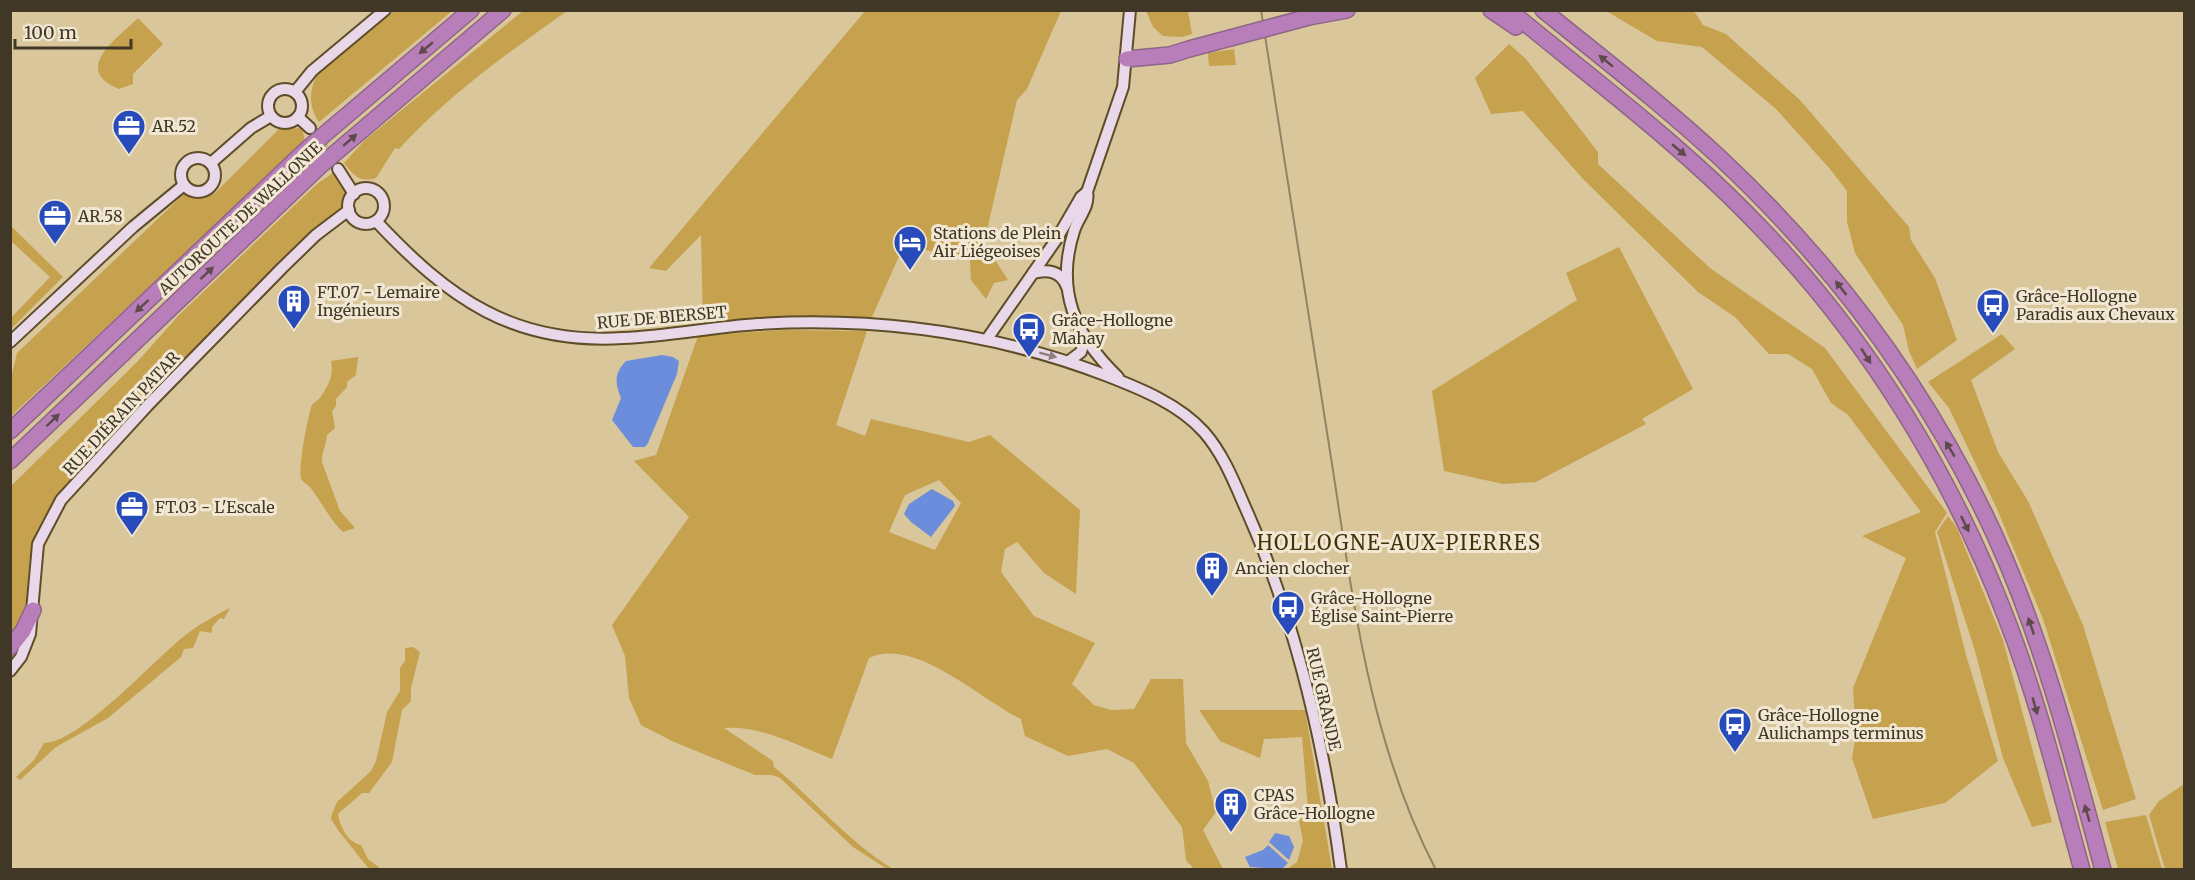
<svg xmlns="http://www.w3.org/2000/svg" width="2195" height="880" font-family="Merriweather,serif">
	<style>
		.green { fill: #c6a14e; fill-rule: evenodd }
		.water { fill: #6b8ddc }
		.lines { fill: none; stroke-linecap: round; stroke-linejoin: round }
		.secondary-tunnel { stroke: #bba984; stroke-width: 10; stroke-dasharray: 10 5; stroke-linecap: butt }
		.secondary-casing { stroke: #5e4d26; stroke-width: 14 }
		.highway-casing { stroke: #8d6586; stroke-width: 18 }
		.secondary { stroke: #e9d8ea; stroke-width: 10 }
		.highway { stroke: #b77eb9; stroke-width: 15 }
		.rail { stroke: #928364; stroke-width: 2 }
		.highway-bridge-casing { stroke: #8d6586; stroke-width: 18; stroke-linecap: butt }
		.highway-bridge { stroke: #b77eb9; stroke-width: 15 }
		.oneway { fill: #5e494b }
		.oneway2 { fill: #8c7f7e }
		.labels { text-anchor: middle; stroke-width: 6; stroke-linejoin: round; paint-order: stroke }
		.poi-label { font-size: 16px; fill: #403726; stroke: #f1e7d2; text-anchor: start }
		.street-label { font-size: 16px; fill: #403726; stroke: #f1e7d2 }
		.quarter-label { font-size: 20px; letter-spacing: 1.5px; fill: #433208; stroke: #f1e7d2 }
	</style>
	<rect width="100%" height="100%" fill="#dac69b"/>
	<g class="green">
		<path d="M 524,10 L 567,11 C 508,53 448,95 399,149 L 395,148 L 376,178 C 360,183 354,176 344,163 L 365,140 Z"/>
		<path d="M 394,11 L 452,11 L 319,122 C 308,106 309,90 318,73 Z"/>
		<polygon points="865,11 1061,11 1027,89 1017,100 984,243 1008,280 994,283 986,299 971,280 970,260 904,245 872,317 776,319 703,325 701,235 666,271 649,268"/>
		<polygon points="1146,11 1188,11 1192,34 1182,37 1163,36 1153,27"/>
		<polygon points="1606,11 1694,11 1703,25 1726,34 1800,100 1909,227 1911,240 1935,278 1957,340 1917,369 1909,351 1903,325 1855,253 1847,222 1847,191 1830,169 1776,109 1702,47 1657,41"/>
		<path d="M 138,18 L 163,44 L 133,74 L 133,84 L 119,89 C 71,69 118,38 138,18 Z"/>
		<polygon points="1509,44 1526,59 1598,152 1598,164 1710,268 1825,348 1947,513 1935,532 1966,655 1998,761 1945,803 1873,819 1852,758 1856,734 1853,688 1906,558 1862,536 1921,512 1848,415 1831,403 1812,369 1788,354 1769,354 1735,317 1698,292 1583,179 1523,111 1491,114 1475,78"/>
		<polygon points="1234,49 1236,65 1209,66 1208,53"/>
		<polygon points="302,128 305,141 11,416 11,378 17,353 184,194 198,199 215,193 279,129"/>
		<polygon points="333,173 347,195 341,209 192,354 73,478 46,514 33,541 29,563 28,607 11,643 11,486 138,361 179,315 317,184"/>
		<polygon points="11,226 63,277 11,329 11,318 50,277 11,241"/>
		<polygon points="1619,247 1693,389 1642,419 1646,424 1536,482 1503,484 1444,471 1432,391 1577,300 1566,273"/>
		<path d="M 782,330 L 867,331 L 836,425 L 865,436 L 871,419 L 969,442 L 990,435 L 1080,510 L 1076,594 L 1044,573 L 1017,542 L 1005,549 L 1001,572 L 1034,616 L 1095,643 L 1072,684 L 1094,705 L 1111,710 L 1134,709 L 1151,679 L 1183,679 L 1186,743 L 1208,781 L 1216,812 L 1203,830 L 1223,869 L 1194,869 L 1186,860 L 1182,827 L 1134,763 L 1107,749 L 1068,756 L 1025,736 L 1021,719 C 981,700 915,636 869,658 L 832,759 C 798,746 761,725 724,728 L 773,761 L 774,767 C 815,800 847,841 893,869 L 887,869 L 853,847 L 780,778 L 772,775 L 755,775 L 674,742 L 641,725 L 629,698 L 625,656 L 612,625 L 689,517 L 634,461 L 656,455 L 698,336 ZM 939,480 L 961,503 L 935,550 L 889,532 L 905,495 Z"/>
		<polygon points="2002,334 2015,349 1971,380 1998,452 2028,501 2083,625 2136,799 2103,810 2043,619 1997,509 1949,408 1928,382"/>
		<path d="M 358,357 L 356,375 L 347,382 L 347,387 L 336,399 L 336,406 L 332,411 L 335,428 L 327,435 C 327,445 321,452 322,462 L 340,511 L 355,528 L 343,532 C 329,519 322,502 310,487 C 307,484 302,482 301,478 C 298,469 308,414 312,405 C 313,403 317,401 319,399 C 328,387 334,376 331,361 Z"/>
		<polygon points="1948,516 1957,528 2003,640 2052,822 2032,827 2003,758 1975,651 1937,532"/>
		<path d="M 230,608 L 224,619 L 220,618 L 212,627 L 212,633 L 200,631 L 193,648 L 184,649 L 181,657 L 108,718 L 56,747 L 20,780 L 16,777 L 34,760 L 44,743 C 79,743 154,660 183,637 C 196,626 214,616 230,608 Z"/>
		<path d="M 413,647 L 420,652 L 411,688 L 411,701 L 402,710 L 392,762 L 369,793 L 362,793 L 338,814 C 340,826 347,842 361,845 L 368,859 L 381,869 L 369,869 L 338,830 L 331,819 L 332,814 L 337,802 L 371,771 L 376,761 L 387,712 L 400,691 L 400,668 L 405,661 L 405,648 Z"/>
		<polygon points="1199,710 1305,710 1332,869 1287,869 1297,862 1303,840 1299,821 1308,810 1302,737 1264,739 1260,758 1220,741"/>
		<polygon points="2184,784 2184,869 2165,869 2149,815 2159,801"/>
		<polygon points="2146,815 2162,869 2118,869 2105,822"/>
	</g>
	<g class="water">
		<path d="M 662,355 L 673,357 L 679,361 L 677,374 L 648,443 L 645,447 L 633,447 L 612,420 L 621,398 C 615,383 614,373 626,361 Z"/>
		<polygon points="932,489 953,501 955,506 931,537 911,522 904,514 909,504"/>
		<polygon points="1275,833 1289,836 1294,847 1289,860 1269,842"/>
		<polygon points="1268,845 1288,863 1282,869 1250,867 1245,857 1263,850"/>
	</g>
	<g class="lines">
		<polyline class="secondary-tunnel" points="310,128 334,163"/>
		<defs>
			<g id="secondary">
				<circle cx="285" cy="106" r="17"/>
				<polyline points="295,92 312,71 385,10"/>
				<polyline points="298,117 310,128"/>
				<circle cx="198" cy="175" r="17"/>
				<polyline points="211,163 251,128 271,116"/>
				<polyline points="338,169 354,194"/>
				<circle cx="366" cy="206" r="18"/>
				<path d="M 376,221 C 448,298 513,345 623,338 C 668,336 713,327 758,324 C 876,317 995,333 1105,375 C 1139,388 1179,404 1204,432 C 1225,456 1236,487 1249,516 C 1298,628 1325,748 1341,870"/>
				<path d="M 1033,273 C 1048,269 1061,271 1067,287"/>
				<polyline points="987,339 1056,240 1081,197 1087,192"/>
				<polyline points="10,342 133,227 184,185"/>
				<polyline points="1069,361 1081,352 1085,339"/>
				<path d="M 1118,377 C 1075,336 1055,290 1074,231 C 1078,218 1090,206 1087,192 L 1123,87 L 1130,10"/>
				<polyline points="10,671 21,657 30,634 38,544 61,500 148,405 282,268 316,235 349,210"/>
			</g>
			<g id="highway">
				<polyline points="1491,10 1516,27"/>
				<path d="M 1509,10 C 1594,80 1683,146 1759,226 C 1867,337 1952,475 2007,620 C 2038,700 2059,786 2082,870"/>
				<path d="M 1543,10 C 1602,58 1662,104 1718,156 C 1834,264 1930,393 1996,538 C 2044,644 2073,758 2103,870"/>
				<polyline points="1309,17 1347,10"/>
				<polyline points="1127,59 1170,55 1189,49"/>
				<polyline points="10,431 306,150 471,10"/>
				<polyline points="10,461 320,166 503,10"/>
				<polyline points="10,647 23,631 33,610"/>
			</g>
		</defs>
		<use href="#secondary" class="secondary-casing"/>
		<use href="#highway" class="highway-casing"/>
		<use href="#secondary" class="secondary"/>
		<use href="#highway" class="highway"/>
		<path class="rail" d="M 1261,10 C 1283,155 1307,300 1329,445 C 1352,589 1367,738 1436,870"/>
		<defs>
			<polyline id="highway-bridge" points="1189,49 1309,17"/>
		</defs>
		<use href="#highway-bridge" class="highway-bridge-casing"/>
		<use href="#highway-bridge" class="highway-bridge"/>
	</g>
	<defs><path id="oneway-solid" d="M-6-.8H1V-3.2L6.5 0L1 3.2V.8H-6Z" transform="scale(1.5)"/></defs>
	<g class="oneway">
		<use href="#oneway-solid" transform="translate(426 48) rotate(140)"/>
		<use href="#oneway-solid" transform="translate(1606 61) rotate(-141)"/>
		<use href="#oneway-solid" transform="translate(350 140) rotate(-41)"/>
		<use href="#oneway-solid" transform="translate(1679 150) rotate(40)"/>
		<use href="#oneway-solid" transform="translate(207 273) rotate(-43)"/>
		<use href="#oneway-solid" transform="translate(1841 288) rotate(-128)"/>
		<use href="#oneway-solid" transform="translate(142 306) rotate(137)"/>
		<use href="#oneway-solid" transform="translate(1866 356) rotate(57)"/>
		<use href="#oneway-solid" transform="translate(53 420) rotate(-44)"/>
		<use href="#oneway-solid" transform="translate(1950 449) rotate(-121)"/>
		<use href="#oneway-solid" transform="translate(1965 524) rotate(64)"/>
		<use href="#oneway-solid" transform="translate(2031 626) rotate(-109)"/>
		<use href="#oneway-solid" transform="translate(2035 706) rotate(74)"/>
		<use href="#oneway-solid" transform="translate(2087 813) rotate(-106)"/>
	</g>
	<use class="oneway2" href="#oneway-solid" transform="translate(1048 355) rotate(15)"/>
	<defs>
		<symbol id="office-pin" viewBox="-11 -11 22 30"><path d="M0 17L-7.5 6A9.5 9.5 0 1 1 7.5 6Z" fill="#274bba" stroke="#f1e7d2"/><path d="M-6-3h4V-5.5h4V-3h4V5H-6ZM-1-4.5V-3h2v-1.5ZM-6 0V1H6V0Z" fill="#fff"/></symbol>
		<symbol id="hotel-pin" viewBox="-11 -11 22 30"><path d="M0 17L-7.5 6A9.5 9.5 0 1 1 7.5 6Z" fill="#274bba" stroke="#f1e7d2"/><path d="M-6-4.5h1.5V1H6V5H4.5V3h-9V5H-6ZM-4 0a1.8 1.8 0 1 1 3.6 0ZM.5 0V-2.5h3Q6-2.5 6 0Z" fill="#fff"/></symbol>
		<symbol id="building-pin" viewBox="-11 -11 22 30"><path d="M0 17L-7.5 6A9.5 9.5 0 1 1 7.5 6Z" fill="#274bba" stroke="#f1e7d2"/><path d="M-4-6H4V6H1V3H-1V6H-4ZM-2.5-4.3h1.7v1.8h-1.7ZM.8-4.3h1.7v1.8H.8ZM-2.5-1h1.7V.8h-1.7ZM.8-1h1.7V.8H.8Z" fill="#fff"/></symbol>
		<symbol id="bus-pin" viewBox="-11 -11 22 30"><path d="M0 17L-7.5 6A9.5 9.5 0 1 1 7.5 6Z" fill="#274bba" stroke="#f1e7d2"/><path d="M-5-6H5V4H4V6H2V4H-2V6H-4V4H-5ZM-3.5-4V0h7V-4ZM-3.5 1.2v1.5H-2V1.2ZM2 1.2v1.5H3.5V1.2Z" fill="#fff"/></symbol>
	</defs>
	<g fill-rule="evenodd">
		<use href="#office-pin" x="110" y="107" width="38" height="52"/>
		<use href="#office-pin" x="36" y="197" width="38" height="52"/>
		<use href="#hotel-pin" x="891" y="223" width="38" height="52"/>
		<use href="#building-pin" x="275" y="282" width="38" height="52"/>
		<use href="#bus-pin" x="1974" y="286" width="38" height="52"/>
		<use href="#bus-pin" x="1010" y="310" width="38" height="52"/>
		<use href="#office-pin" x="113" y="488" width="38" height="52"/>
		<use href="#building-pin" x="1193" y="549" width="38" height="52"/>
		<use href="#bus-pin" x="1269" y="588" width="38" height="52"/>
		<use href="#bus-pin" x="1716" y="705" width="38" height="52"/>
		<use href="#building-pin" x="1212" y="785" width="38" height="52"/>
	</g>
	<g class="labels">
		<g class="poi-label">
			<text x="152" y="132">AR.52</text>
			<text x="78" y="222">AR.58</text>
			<text x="933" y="239">Stations de Plein<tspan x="933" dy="18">Air Liégeoises</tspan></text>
			<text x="317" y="298">FT.07 - Lemaire<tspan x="317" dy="18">Ingénieurs</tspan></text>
			<text x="2016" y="302">Grâce-Hollogne<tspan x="2016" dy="18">Paradis aux Chevaux</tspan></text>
			<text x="1052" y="326">Grâce-Hollogne<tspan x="1052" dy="18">Mahay</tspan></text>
			<text x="155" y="513">FT.03 - L'Escale</text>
			<text x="1235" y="574">Ancien clocher</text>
			<text x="1311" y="604">Grâce-Hollogne<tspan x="1311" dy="18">Église Saint-Pierre</tspan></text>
			<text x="1758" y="721">Grâce-Hollogne<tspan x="1758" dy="18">Aulichamps terminus</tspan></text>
			<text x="1254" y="801">CPAS<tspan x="1254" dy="18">Grâce-Hollogne</tspan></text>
		</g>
		<g class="street-label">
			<text transform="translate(240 218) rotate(-43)" y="6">AUTOROUTE DE WALLONIE</text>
			<text transform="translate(662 317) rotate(-5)" y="6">RUE DE BIERSET</text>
			<text transform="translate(121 413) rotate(-47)" y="6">RUE DIÉRAIN PATAR</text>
			<text transform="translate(1324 699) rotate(77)" y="6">RUE GRANDE</text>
		</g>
		<g class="quarter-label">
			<text x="1399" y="550">HOLLOGNE-AUX-PIERRES</text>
		</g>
	</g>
	<rect width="2195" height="880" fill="none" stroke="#403726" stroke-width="24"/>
	<path d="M15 39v9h116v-9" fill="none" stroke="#403726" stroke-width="3"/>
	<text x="24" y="39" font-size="18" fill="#403726" stroke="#f1e7d2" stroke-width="4.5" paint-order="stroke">100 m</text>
</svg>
